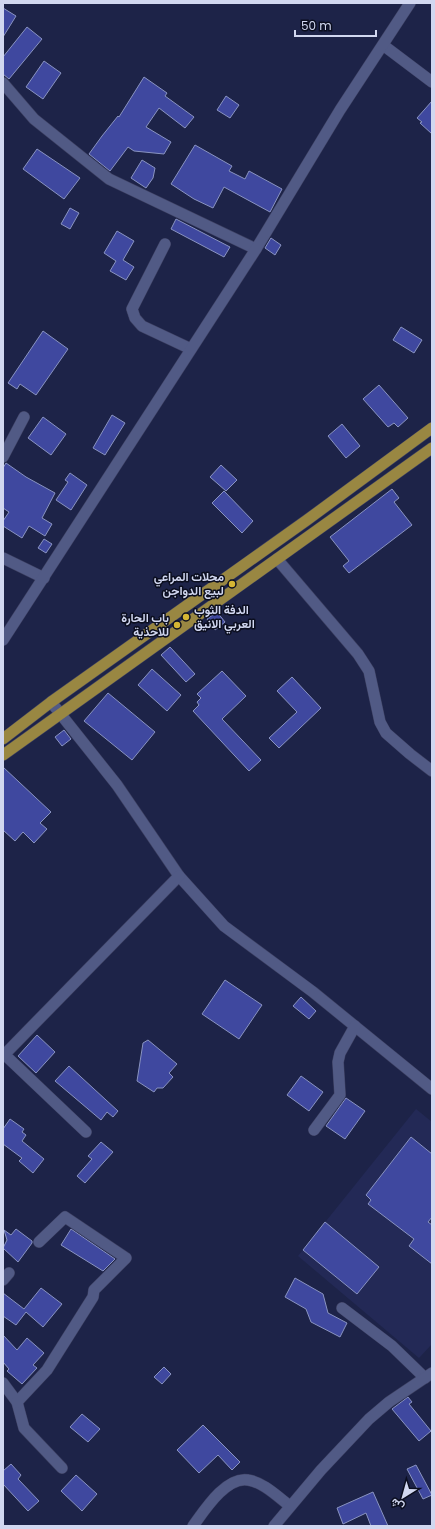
<svg xmlns="http://www.w3.org/2000/svg" width="435" height="1529" font-family="Poppins,Vazirmatn,sans-serif">
	<style>
		.built { fill: #232956 }
		.building { fill: #3f489f; stroke: #8993c1 }
		.lines { fill: none; stroke-linecap: round; stroke-linejoin: round }
		.minor-casing { stroke: #3c3f60; stroke-width: 12 }
		.trunk-casing { stroke: #3c3f60; stroke-width: 12 }
		.minor { stroke: #515a85; stroke-width: 11 }
		.trunk { stroke: #998742; stroke-width: 11 }
		.poi-dot { fill: #d5b534; stroke: #0b0e1f; stroke-width: 1.5 }
		.labels { text-anchor: middle; stroke-width: 3; stroke-linejoin: round; paint-order: stroke }
		.poi-label { font-size: 12px; font-weight: bold; fill: #d1d7f0; stroke: #0b0e1f; text-anchor: end }
	</style>
	<rect width="100%" height="100%" fill="#1d2348"/>
	<polygon class="built" points="416,1109 432,1122 432,1344 419,1358 298,1256"/>
	<g class="building">
		<polygon points="3,8 16,16 3,37"/>
		<polygon points="27,27 42,39 9,79 3,74 3,57"/>
		<polygon points="44,61 61,73 43,99 26,87"/>
		<polygon points="144,77 167,93 165,96 194,117 185,128 159,108 146,127 171,142 164,154 134,151 128,147 110,171 89,154 102,136 118,116 119,117"/>
		<polygon points="226,96 239,105 230,118 217,110"/>
		<polygon points="432,101 432,134 420,123 422,122 417,118"/>
		<polygon points="195,145 232,166 229,171 245,179 249,171 282,189 270,212 224,187 213,208 194,199 171,184"/>
		<polygon points="37,149 80,178 64,199 23,169"/>
		<polygon points="142,160 155,168 153,178 146,188 131,178"/>
		<polygon points="70,208 79,213 70,229 61,224"/>
		<polygon points="176,219 230,247 224,257 171,229"/>
		<polygon points="117,231 134,241 123,260 134,267 126,280 110,271 116,261 104,253"/>
		<polygon points="271,238 281,245 275,255 265,248"/>
		<polygon points="401,327 422,340 414,353 393,340"/>
		<polygon points="43,331 68,349 36,395 20,384 17,389 8,383"/>
		<polygon points="379,385 408,418 398,427 394,423 388,427 363,399"/>
		<polygon points="112,415 125,423 105,455 93,448"/>
		<polygon points="43,417 66,434 51,455 28,438"/>
		<polygon points="342,424 360,446 346,458 328,436"/>
		<polygon points="6,463 26,477 55,493 42,518 52,524 45,536 29,526 22,538 3,526 3,521 9,512 3,508 3,468"/>
		<polygon points="221,465 237,480 226,491 210,477"/>
		<polygon points="70,473 87,485 71,510 56,500 68,482 65,480"/>
		<polygon points="392,489 399,498 394,502 412,525 349,573 343,566 349,561 330,537"/>
		<polygon points="224,491 253,521 242,533 212,503"/>
		<polygon points="44,539 52,544 46,553 38,548"/>
		<polygon points="217,612 225,622 215,630 207,619"/>
		<polygon points="170,647 195,674 186,682 161,655"/>
		<polygon points="152,669 181,695 167,711 138,685"/>
		<polygon points="222,671 246,696 222,719 261,760 249,771 193,711 199,705 197,702 201,698 197,694"/>
		<polygon points="292,677 321,708 279,748 269,738 297,712 277,691"/>
		<polygon points="108,693 155,732 132,760 84,721"/>
		<polygon points="64,730 71,739 62,746 55,737"/>
		<polygon points="3,767 51,812 40,823 47,829 34,843 23,832 15,841 3,830"/>
		<polygon points="225,980 262,1005 239,1039 202,1014"/>
		<polygon points="301,997 316,1011 309,1019 293,1006"/>
		<polygon points="37,1035 55,1052 36,1073 18,1056"/>
		<polygon points="148,1040 177,1064 169,1073 173,1077 163,1088 157,1088 154,1092 137,1081 143,1043"/>
		<polygon points="69,1066 118,1111 113,1117 107,1112 101,1120 55,1081"/>
		<polygon points="301,1076 323,1092 309,1111 287,1095"/>
		<polygon points="346,1098 365,1111 345,1139 326,1126"/>
		<polygon points="10,1119 24,1129 22,1132 26,1135 22,1141 44,1159 33,1173 19,1161 22,1158 3,1144 3,1129"/>
		<polygon points="411,1137 432,1154 432,1217 428,1222 432,1225 432,1264 409,1246 414,1239 368,1204 371,1200 366,1195"/>
		<polygon points="101,1142 113,1152 85,1183 77,1176 92,1159 88,1156"/>
		<polygon points="325,1222 379,1267 357,1294 303,1250"/>
		<polygon points="16,1229 32,1241 32,1243 18,1262 3,1248 7,1240 4,1230 11,1235"/>
		<polygon points="71,1229 115,1259 103,1271 61,1245"/>
		<polygon points="295,1278 323,1294 328,1313 347,1323 340,1337 311,1322 306,1309 285,1297"/>
		<polygon points="41,1288 62,1304 43,1327 26,1312 16,1325 3,1316 3,1293 24,1309"/>
		<polygon points="3,1335 17,1350 27,1338 44,1353 33,1365 37,1368 22,1384 7,1371 9,1369 3,1362"/>
		<polygon points="164,1367 171,1374 162,1384 154,1377"/>
		<polygon points="408,1397 412,1402 409,1404 431,1431 419,1441 392,1409"/>
		<polygon points="82,1414 100,1429 88,1442 70,1427"/>
		<polygon points="203,1425 240,1462 232,1470 218,1455 199,1473 177,1450"/>
		<polygon points="11,1464 21,1475 18,1479 39,1501 28,1511 3,1484 3,1471"/>
		<polygon points="416,1465 432,1495 423,1499 407,1469"/>
		<polygon points="76,1475 97,1494 82,1511 61,1491"/>
		<polygon points="373,1492 388,1526 371,1526 366,1513 343,1524 337,1508"/>
	</g>
	<g class="lines">
		<defs>
			<g id="minor">
				<polyline points="383,45 432,82"/>
				<polyline points="3,83 34,119 109,179 256,249"/>
				<polyline points="165,244 132,309 135,318 142,326 191,349"/>
				<polyline points="3,457 24,417"/>
				<polyline points="3,558 44,578"/>
				<polyline points="277,559 358,654 369,671 380,722 386,733 410,754 432,771"/>
				<polyline points="3,640 256,249 340,110 410,3"/>
				<polyline points="51,702 117,785 179,876 224,926 313,992 432,1089"/>
				<polyline points="5,1055 86,1132"/>
				<polyline points="3,1056 179,876"/>
				<polyline points="314,1130 340,1095 338,1062 340,1053 355,1026"/>
				<polyline points="3,1280 9,1273"/>
				<polyline points="342,1308 392,1346 425,1378"/>
				<polyline points="3,1383 17,1402 24,1428 62,1468"/>
				<polyline points="17,1402 47,1370 93,1297 94,1290 126,1258 65,1217 39,1242"/>
				<path d="M 193,1526 C 204,1511 226,1476 248,1480 C 263,1482 278,1497 290,1506"/>
				<polyline points="274,1526 321,1470 369,1419 389,1402 432,1373"/>
			</g>
			<g id="trunk">
				<polyline points="3,739 51,702 307,520 432,428"/>
				<polyline points="3,755 432,448"/>
			</g>
		</defs>
		<use href="#minor" class="minor-casing"/>
		<use href="#trunk" class="trunk-casing"/>
		<use href="#minor" class="minor"/>
		<use href="#trunk" class="trunk"/>
	</g>
	<g class="poi-dot">
		<circle cx="232" cy="584" r="4"/>
		<circle cx="186" cy="617" r="4"/>
		<circle cx="177" cy="625" r="4"/>
	</g>
	<g class="labels">
		<g class="poi-label">
			<text x="224" y="581">محلات المراعي<tspan x="224" dy="14">لبيع الدواجن</tspan></text>
			<text x="194" y="614" text-anchor="start">الدفة الثوب<tspan x="194" dy="14">العربي الانيق</tspan></text>
			<text x="169" y="622">باب الحارة<tspan x="169" dy="14">للاحذية</tspan></text>
		</g>
	</g>
	<rect width="435" height="1529" fill="none" stroke="#d1d7f0" stroke-width="8"/>
	<g transform="translate(403 1497) rotate(217)" stroke="#0b0e1f" stroke-width="3" paint-order="stroke">
	<path d="M0-3L7 15L0 10L-7 15Z" fill="#d1d7f0"/>
	<text y="-6" font-size="11" font-weight="bold" text-anchor="middle" fill="#d1d7f0">ش</text>
	</g>
	<path d="M295 30v6h81v-6" fill="none" stroke="#d1d7f0" stroke-width="2"/>
	<text x="301" y="30" font-size="12" fill="#d1d7f0" stroke="#0b0e1f" stroke-width="3" paint-order="stroke">50 m</text>
</svg>
